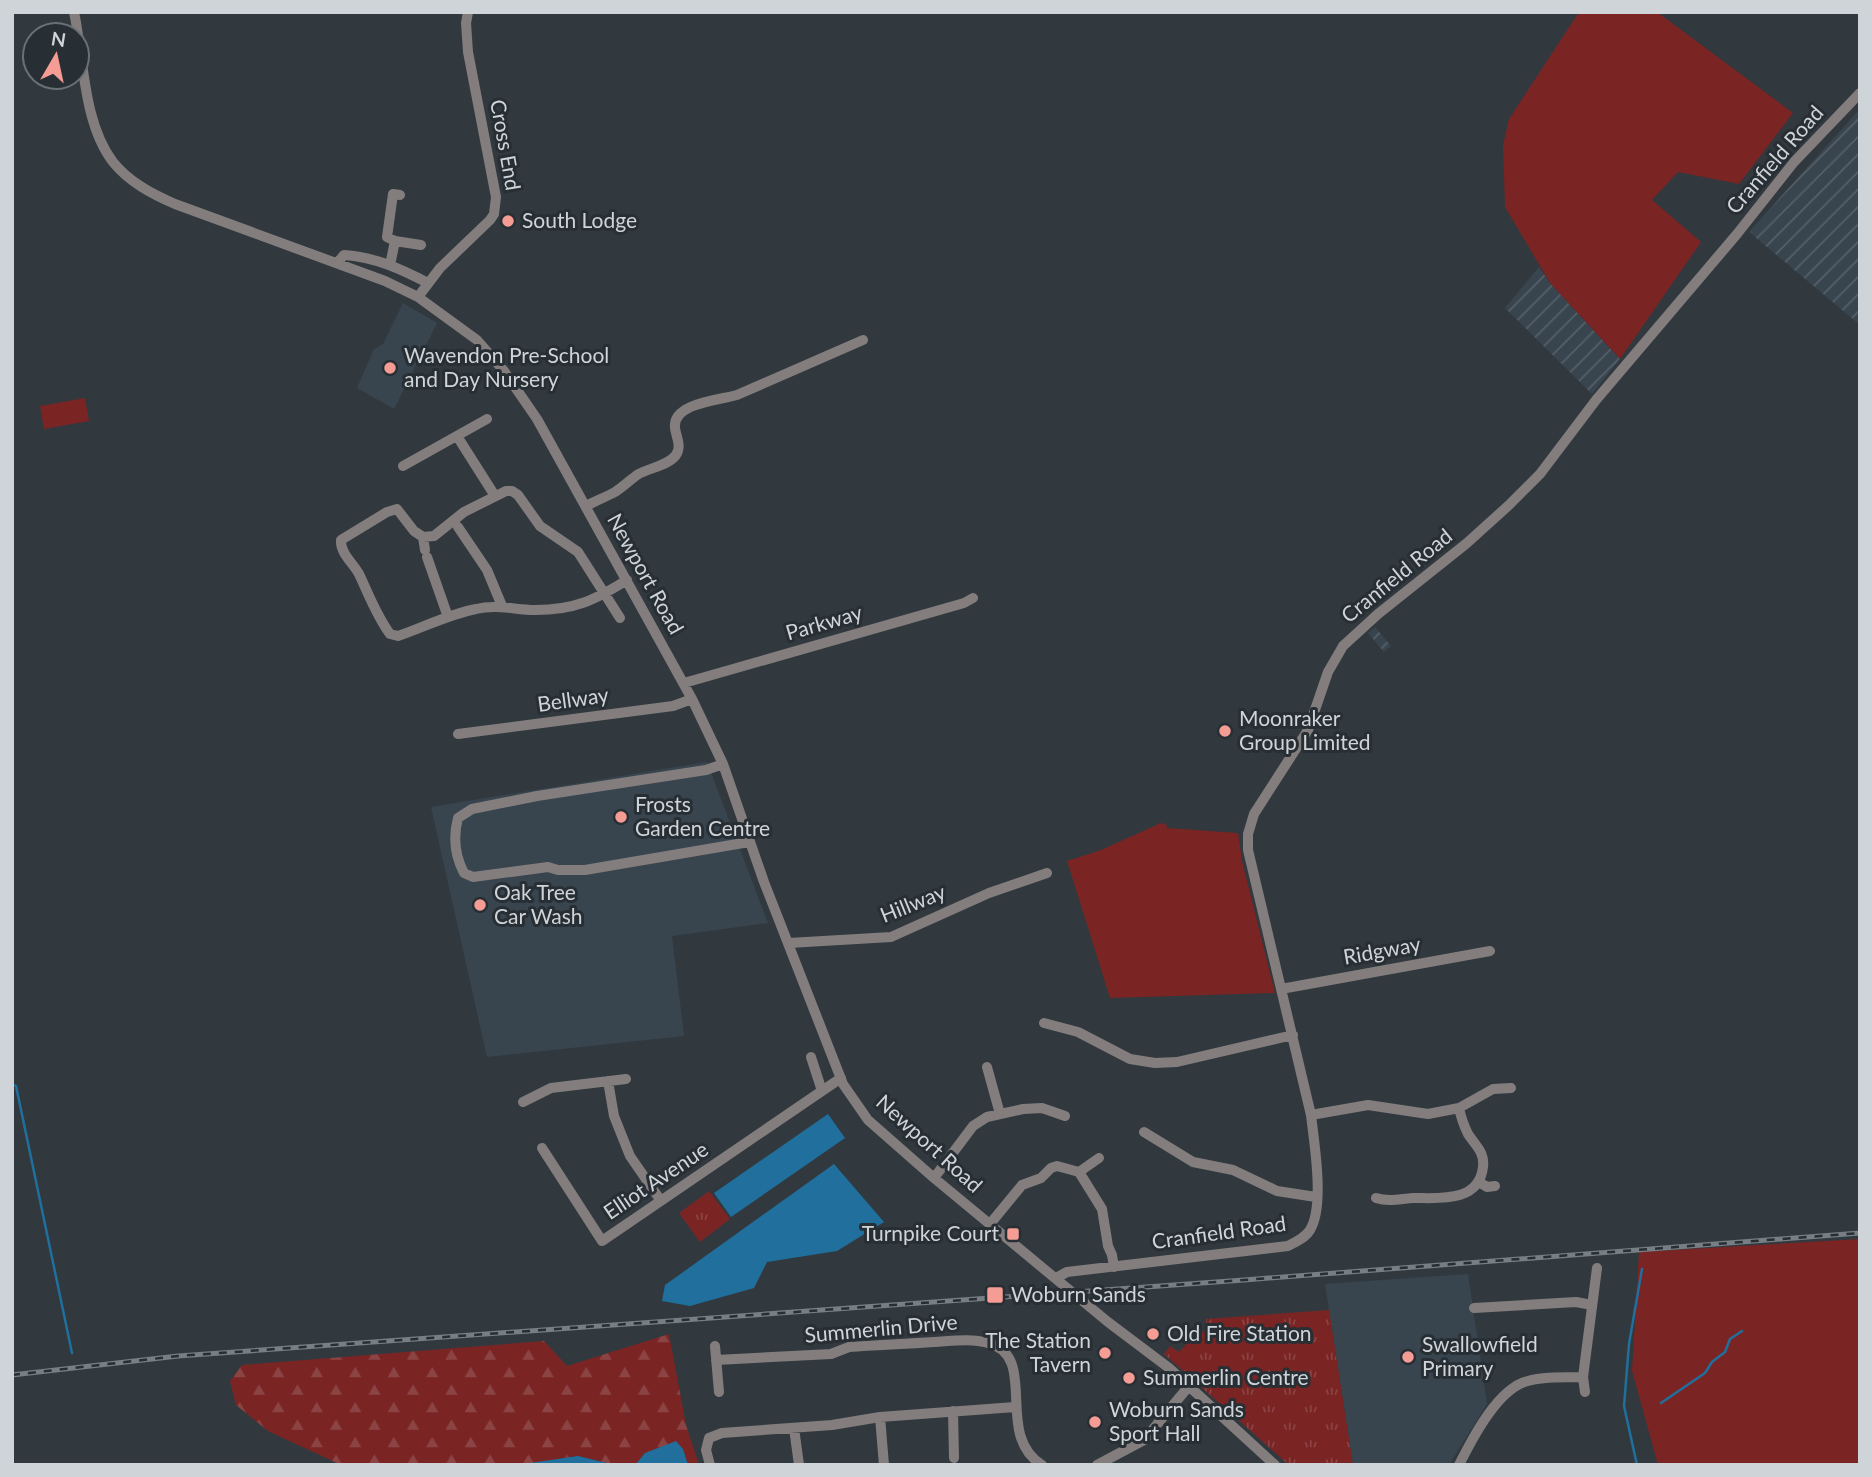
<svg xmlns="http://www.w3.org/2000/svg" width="1872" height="1477" font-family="Lato,sans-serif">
<defs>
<pattern id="industrial-furrows" width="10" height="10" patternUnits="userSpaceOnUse" patternTransform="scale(1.75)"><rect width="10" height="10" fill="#38454f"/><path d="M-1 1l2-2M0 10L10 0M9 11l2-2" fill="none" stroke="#545f68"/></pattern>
<pattern id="forest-firs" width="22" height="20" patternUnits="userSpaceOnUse" patternTransform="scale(1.75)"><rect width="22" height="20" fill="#7a2424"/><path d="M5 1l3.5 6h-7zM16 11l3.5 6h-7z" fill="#8c4343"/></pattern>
<pattern id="park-tufts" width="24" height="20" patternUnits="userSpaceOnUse" patternTransform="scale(1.75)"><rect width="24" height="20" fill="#7a2424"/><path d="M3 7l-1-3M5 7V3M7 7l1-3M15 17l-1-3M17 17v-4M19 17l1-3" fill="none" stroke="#8c4343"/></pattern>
</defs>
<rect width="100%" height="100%" fill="#31393f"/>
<path fill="#38454f" d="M403,303L437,323L394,409L357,388L374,349L383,344Z
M707,762L768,923L672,936L684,1036L487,1057L431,807Z
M1468,1274L1487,1404L1449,1465H1353L1325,1284Z"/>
<path fill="url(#industrial-furrows)" d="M1860,109V325L1749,232Z
M1539,267L1550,283L1620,359L1592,394L1505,308Z
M1375,627L1391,646L1384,652L1368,633Z"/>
<path fill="#7a2424" d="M1579,12H1657L1793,113L1739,184L1678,172L1652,200L1701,242L1620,359L1550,283L1505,207L1503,145L1509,119Z
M85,398L89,421L44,429L40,406Z
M1161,823L1166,824L1167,828L1238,833L1242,861L1275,993L1110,998L1067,861L1101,850Z
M1860,1239V1465H1658L1632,1371L1639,1252Z"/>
<path fill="url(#forest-firs)" d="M669,1334L686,1425L699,1465H688L683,1449L645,1453L635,1465H615L578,1456L521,1465H341L268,1431L236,1405L230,1381L242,1365L544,1341L567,1366Z"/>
<path fill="url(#park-tufts)" d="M709,1191L730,1219L700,1242L679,1213Z
M1329,1310L1353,1465H1289L1164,1354L1170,1346L1179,1352L1193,1336L1207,1330L1206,1319Z"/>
<path fill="#206f9c" d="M828,1114L845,1138L731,1217L714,1193Z
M834,1164L884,1222L837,1251L767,1262L754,1288L690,1306L662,1301L665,1285Z
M676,1441L683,1449L688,1465H635L645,1453Z
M578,1456L615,1465H521L523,1464Z"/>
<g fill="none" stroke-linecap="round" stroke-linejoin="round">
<path stroke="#206f9c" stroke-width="2.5" d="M12,1084L16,1086L72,1353
M1661,1403L1705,1373L1712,1362L1725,1352L1730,1339L1742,1331
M1637,1465L1624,1406L1629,1344L1642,1269"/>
<path stroke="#837e7d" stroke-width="10" d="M74,12C84,59 83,123 113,162C129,182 152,194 175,204L385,281L418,297L477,340L504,371L537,419L692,699L723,764L764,882L843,1084L868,1120L934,1178L1108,1322L1169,1368L1275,1465
M400,195L393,194L387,237L395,241L421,245
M338,262L344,255C375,257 401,269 428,283
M390,265L395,241
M418,297L440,268L490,220L494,214L496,197L468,52L466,23L468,12
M457,436L495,496
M403,466L487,419
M586,506C595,501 606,497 615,492C623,487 630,480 637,475C648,468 668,466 676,455C682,446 676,437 675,428C672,403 720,400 737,395L863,340
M458,527L487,570L502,606
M423,537L425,550
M427,557L448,617
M620,618L578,552L540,526L518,495L512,491H506L464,512L434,536L423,537L414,531L397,509L387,512L341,540C340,553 353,563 359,574C369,595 376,615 390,634L398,636C424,627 450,614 476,609C497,604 515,610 535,610C575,610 595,600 627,580
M684,683L964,603L973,598
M458,734L673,706L692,699
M723,764L706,770L537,796L472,809L458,818C453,837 455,856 464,873L473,877L548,867L558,870H585L749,842
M789,943L891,937L989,893L1047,873
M1281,989L1490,951
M1044,1023L1078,1032L1130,1059L1155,1063L1177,1062L1293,1035
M811,1057L822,1091
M987,1067L1000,1114
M608,1081L614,1116L630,1156L661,1201
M523,1102L551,1088L626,1079
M1311,1115L1368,1105L1428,1114L1459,1108L1493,1089L1511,1088
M1144,1132L1193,1162L1233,1170L1277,1191L1316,1197
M542,1148L602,1241L841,1078
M1079,1172L1099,1158
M934,1178L973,1126L987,1117L1023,1109L1042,1108L1065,1116
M1479,1182L1487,1187L1495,1186
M1376,1198C1389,1202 1399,1199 1413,1198C1439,1198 1479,1203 1483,1167C1485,1152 1475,1145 1468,1134C1464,1126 1461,1117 1459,1108
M990,1224L1022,1185L1041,1178L1051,1168L1057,1166L1079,1172L1102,1209L1108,1246L1112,1255L1114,1267
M1056,1278L1067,1272L1288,1246C1296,1242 1305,1238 1310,1230C1325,1206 1314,1142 1311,1115L1248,850V834L1254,814L1308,730L1328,672L1343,646L1378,614L1467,543L1509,505L1540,474L1596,400L1737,234L1794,162L1860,93
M1474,1308L1576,1302L1592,1305
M715,1346L719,1392
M716,1360L831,1354L849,1347C877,1345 906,1344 934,1342C952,1341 971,1338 988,1343C1040,1356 993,1435 1042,1465
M1585,1392L1583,1377L1597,1268
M953,1411L954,1458
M880,1417L884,1465
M794,1428L799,1465
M710,1465L706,1450L709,1438L722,1433L832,1425L880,1417L1015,1407
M1097,1465L1144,1440L1189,1386
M1459,1465C1472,1439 1498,1388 1528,1381C1545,1376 1565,1378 1583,1377"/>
<defs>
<path id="rail" d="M12,1375L178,1356L1244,1280L1860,1233"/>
</defs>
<use href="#rail" stroke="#787f84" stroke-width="5"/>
<use href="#rail" stroke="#272f34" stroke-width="2.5" stroke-dasharray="8" stroke-linecap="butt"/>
</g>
<g fill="#f59c95" stroke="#272f34" stroke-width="2.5">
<circle cx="508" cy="221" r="7"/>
<circle cx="390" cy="368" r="7"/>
<circle cx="1225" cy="731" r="7"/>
<circle cx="621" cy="817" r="7"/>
<circle cx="480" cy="905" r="7"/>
<rect x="1006" y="1227" width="14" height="14" rx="3.5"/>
<rect x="986" y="1286" width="18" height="18" rx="3.5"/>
<circle cx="1153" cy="1334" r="7"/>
<circle cx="1105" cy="1353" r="7"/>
<circle cx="1408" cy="1357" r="7"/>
<circle cx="1129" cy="1378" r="7"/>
<circle cx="1095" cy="1422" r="7"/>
</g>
<g text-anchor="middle" stroke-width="6" stroke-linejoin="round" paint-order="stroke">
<g font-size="21" fill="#cfd4d8" stroke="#272f34">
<text transform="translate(505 145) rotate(80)" y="7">Cross End</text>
<text transform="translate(1775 160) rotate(-49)" y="7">Cranfield Road</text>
<text transform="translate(645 574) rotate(61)" y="7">Newport Road</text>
<text transform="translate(1397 576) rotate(-39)" y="7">Cranfield Road</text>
<text transform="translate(824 623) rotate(-16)" y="7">Parkway</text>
<text transform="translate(573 700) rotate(-8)" y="7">Bellway</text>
<text transform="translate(913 904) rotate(-22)" y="7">Hillway</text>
<text transform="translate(1382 951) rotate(-10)" y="7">Ridgway</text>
<text transform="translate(929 1144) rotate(42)" y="7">Newport Road</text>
<text transform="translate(656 1181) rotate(-34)" y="7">Elliot Avenue</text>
<text transform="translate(1219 1233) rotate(-8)" y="7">Cranfield Road</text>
<text transform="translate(881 1329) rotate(-5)" y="7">Summerlin Drive</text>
</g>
<g font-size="21" fill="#cfd4d8" stroke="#272f34" text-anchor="start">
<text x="522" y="228">South Lodge</text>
<text x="404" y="363">Wavendon Pre-School<tspan x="404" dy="24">and Day Nursery</tspan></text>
<text x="1239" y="726">Moonraker<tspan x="1239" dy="24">Group Limited</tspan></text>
<text x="635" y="812">Frosts<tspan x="635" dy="24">Garden Centre</tspan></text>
<text x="494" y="900">Oak Tree<tspan x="494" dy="24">Car Wash</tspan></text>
<text x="999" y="1241" text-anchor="end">Turnpike Court</text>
<text x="1011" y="1302">Woburn Sands</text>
<text x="1167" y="1341">Old Fire Station</text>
<text x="1091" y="1348" text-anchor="end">The Station<tspan x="1091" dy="24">Tavern</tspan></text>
<text x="1422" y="1352">Swallowfield<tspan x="1422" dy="24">Primary</tspan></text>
<text x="1143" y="1385">Summerlin Centre</text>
<text x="1109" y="1417">Woburn Sands<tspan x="1109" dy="24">Sport Hall</tspan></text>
</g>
</g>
<rect width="1872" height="1477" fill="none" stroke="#cfd4d8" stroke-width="28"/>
<g transform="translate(56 56) rotate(9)"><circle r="33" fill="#272f34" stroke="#6a7176" stroke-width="2"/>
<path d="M0-5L12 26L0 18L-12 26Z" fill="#f59c95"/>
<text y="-10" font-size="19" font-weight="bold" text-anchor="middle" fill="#cfd4d8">N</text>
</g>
</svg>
